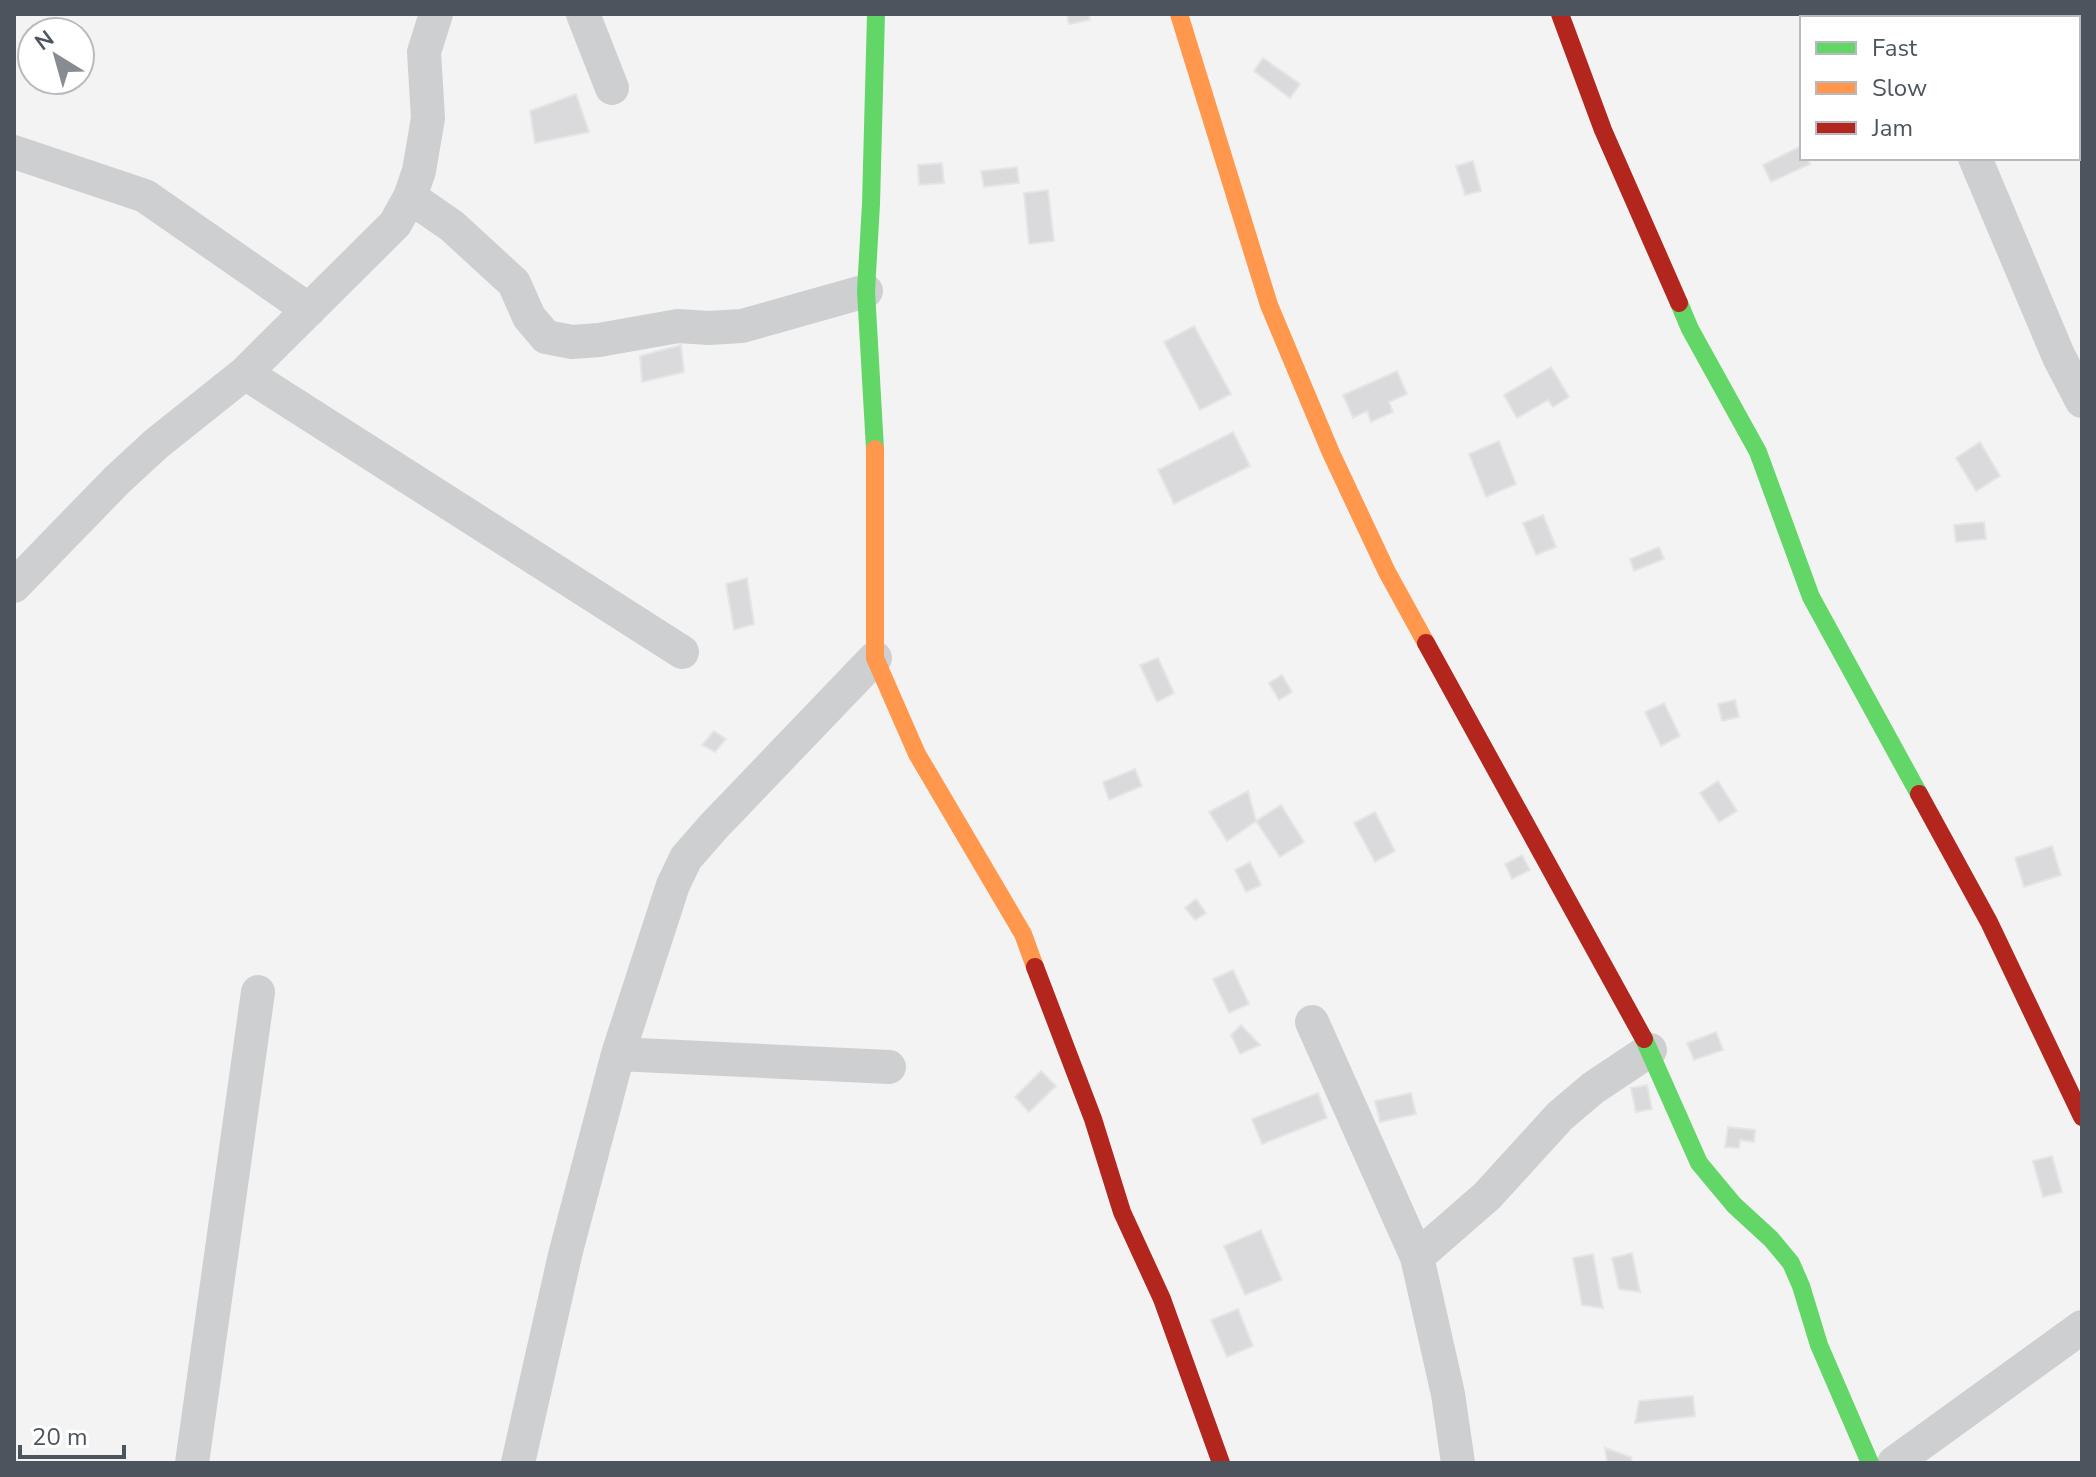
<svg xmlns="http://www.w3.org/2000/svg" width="2096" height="1477" font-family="'Nunito Sans',sans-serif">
<rect width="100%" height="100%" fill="#f4f3f3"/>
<path fill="#dadadc" stroke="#e5e5e6" stroke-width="2" d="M1067,14H1089L1090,20L1069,24Z
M1263,58L1300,84L1290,98L1254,71Z
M576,94L589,132L535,143L530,111Z
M1801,146L1802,158H1807L1810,164L1771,182L1763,165Z
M1473,161L1481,191L1465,195L1456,166Z
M942,163L944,183L919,185L918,165Z
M1017,167L1019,183L984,187L981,171Z
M1048,190L1054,241L1029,244L1024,193Z
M1194,326L1231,394L1200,410L1164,342Z
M681,345L684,372L642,382L640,356Z
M1551,367L1569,397L1553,407L1548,400L1517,418L1504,395Z
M1397,371L1407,394L1389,402L1393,412L1371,422L1367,411L1353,418L1343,395Z
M1233,432L1250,466L1174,504L1158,470Z
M1499,441L1516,484L1486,497L1469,454Z
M1980,442L2000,476L1976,491L1956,458Z
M1543,515L1556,547L1536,555L1523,523Z
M1984,522L1986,539L1956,542L1954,525Z
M1659,547L1664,559L1634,571L1630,559Z
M747,578L754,624L734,630L726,584Z
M1158,658L1174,693L1157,702L1140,665Z
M1282,675L1292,692L1279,700L1269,683Z
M1735,700L1739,717L1722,721L1718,704Z
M1664,703L1680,736L1661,746L1645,712Z
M714,731L726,739L715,752L702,745Z
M1135,769L1142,786L1109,800L1103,782Z
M1718,781L1737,811L1719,822L1700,793Z
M1248,791L1256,821L1227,841L1209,812Z
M1281,805L1304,842L1280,857L1256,821Z
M1375,812L1395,851L1375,862L1354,823Z
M2052,846L2061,875L2024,887L2015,858Z
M1522,855L1530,870L1512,879L1505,864Z
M1250,862L1261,885L1246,892L1235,870Z
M1196,899L1206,913L1195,920L1185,908Z
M1233,970L1249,1004L1229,1013L1213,979Z
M1241,1025L1260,1045L1240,1054L1231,1035Z
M1716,1032L1723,1050L1694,1060L1687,1043Z
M1041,1071L1056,1086L1029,1112L1015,1097Z
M1647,1085L1652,1109L1636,1112L1631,1088Z
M1318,1093L1327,1118L1262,1144L1252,1119Z
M1411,1093L1416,1114L1380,1122L1375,1101Z
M1728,1127L1755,1130L1754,1142L1740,1140L1739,1148L1725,1147Z
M2052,1156L2062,1192L2043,1197L2033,1161Z
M1261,1230L1282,1280L1245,1295L1224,1246Z
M1632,1253L1640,1292L1619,1289L1612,1258Z
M1593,1254L1603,1308L1582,1305L1573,1258Z
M1238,1309L1253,1346L1227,1357L1211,1320Z
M1693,1396L1695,1416L1635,1423L1639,1401Z
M1605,1448L1631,1457L1632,1463H1607Z"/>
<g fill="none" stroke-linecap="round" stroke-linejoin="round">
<path stroke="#cdcfd1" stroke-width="34" d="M583,14L612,88
M1913,14L1914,18
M14,152L145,196L309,310
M1975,158L2059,357L2082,401
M410,197L452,226L514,283L529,317L546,337L572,342L599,340L678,326L709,328L742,326L866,291
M245,373L682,652
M14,586L117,480L156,444L245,373L395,224L410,197L419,171L428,118L424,52L436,14
M1312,1022L1417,1257
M618,1054L889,1067
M192,1463L258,992
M518,1463L565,1255L618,1054L673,885L686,858L714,826L875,658
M1458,1463L1448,1394L1417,1257L1487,1196L1560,1116L1593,1088L1650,1050
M1894,1463L2082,1327"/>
<path stroke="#63d668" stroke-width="18" d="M1679,303L1690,329L1758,452L1811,597L1919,794
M875,449L866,291L871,204L876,14
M1644,1039L1699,1163L1734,1205L1771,1239L1791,1263L1801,1286L1819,1345L1870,1463"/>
<path stroke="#ff974d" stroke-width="18" d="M1179,14L1269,305L1331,453L1387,572L1426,643
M875,449V658L917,754L1023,934L1035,967"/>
<path stroke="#b3261e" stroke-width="18" d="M1560,14L1603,130L1679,303
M1426,643L1644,1039
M1919,794L1989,922L2082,1117
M1035,967L1093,1119L1122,1212L1162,1299L1221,1463"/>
</g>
<rect width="2096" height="1477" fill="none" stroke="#4c555e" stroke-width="32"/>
<rect x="1800" y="16" width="280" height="144" fill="#ffffff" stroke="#b7bbbf" stroke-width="2"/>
<rect x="1816" y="42" width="40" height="12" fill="#63d668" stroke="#b7bbbf" stroke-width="2"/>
<text x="1872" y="56" font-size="24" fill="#4c555e">Fast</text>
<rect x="1816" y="82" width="40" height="12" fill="#ff974d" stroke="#b7bbbf" stroke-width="2"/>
<text x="1872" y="96" font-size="24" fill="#4c555e">Slow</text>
<rect x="1816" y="122" width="40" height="12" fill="#b3261e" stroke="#b7bbbf" stroke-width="2"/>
<text x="1872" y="136" font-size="24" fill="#4c555e">Jam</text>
<g transform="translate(56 56) rotate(323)"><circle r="38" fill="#ffffff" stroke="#b7bbbf" stroke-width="2"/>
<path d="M0-6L14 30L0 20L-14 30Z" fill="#878c92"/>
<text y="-12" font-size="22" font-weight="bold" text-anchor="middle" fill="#4c555e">N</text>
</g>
<path d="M20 1445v12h104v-12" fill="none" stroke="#4c555e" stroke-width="4"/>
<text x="32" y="1445" font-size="24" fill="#4c555e" stroke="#ffffff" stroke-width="6" paint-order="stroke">20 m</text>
</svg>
